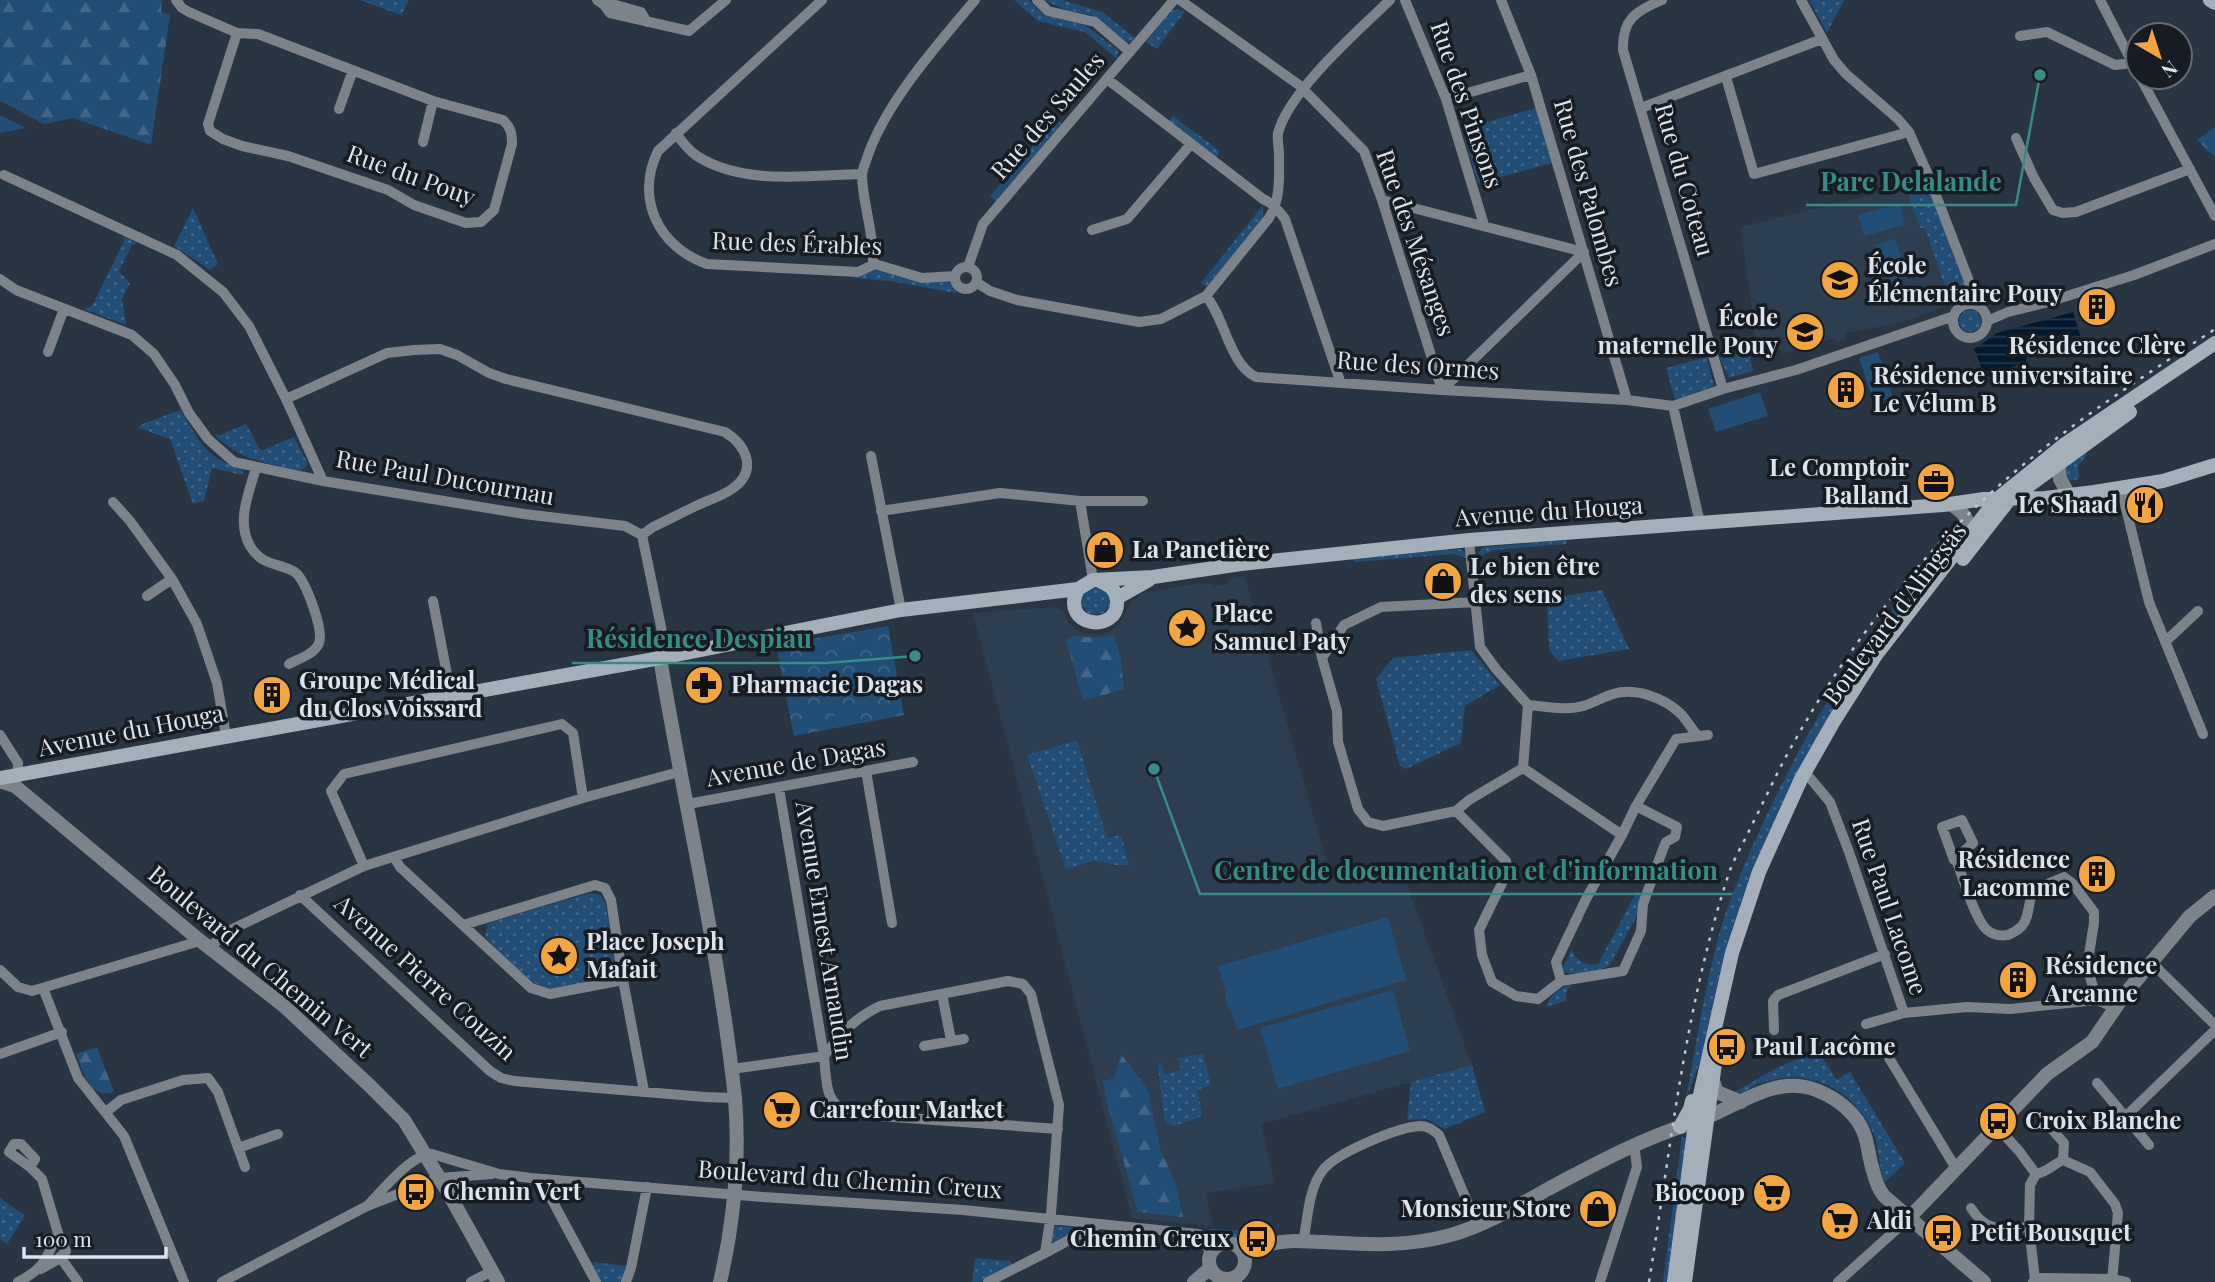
<svg xmlns="http://www.w3.org/2000/svg" width="2215" height="1282" font-family="'Playfair Display',serif">
<defs>
<pattern id="grass-dots" width="8" height="8" patternUnits="userSpaceOnUse" patternTransform="scale(1.75)"><rect width="8" height="8" fill="#224d75"/><path d="M2 2h.1M6 6h.1" fill="none" stroke="#426689" stroke-width="1.8" stroke-linecap="round"/></pattern>
<pattern id="forest-firs" width="22" height="20" patternUnits="userSpaceOnUse" patternTransform="scale(1.75)"><rect width="22" height="20" fill="#224d75"/><path d="M5 1l3.5 6h-7zM16 11l3.5 6h-7z" fill="#426689"/></pattern>
<pattern id="park-crowns" width="20" height="18" patternUnits="userSpaceOnUse" patternTransform="scale(1.75)"><rect width="20" height="18" fill="#224d75"/><path d="M2 6a3 3 0 1 1 6 0M12 15a3 3 0 1 1 6 0" fill="none" stroke="#426689"/></pattern>
<pattern id="water-rules" width="6" height="5" patternUnits="userSpaceOnUse" patternTransform="scale(1.75)"><rect width="6" height="5" fill="#02182d"/><path d="M0 2.5h6" fill="none" stroke="#26394c"/></pattern>
</defs>
<rect width="100%" height="100%" fill="#293542"/>
<path fill="#2d3e50" d="M1910,185L1912,190L1908,195L1920,228L1925,227L1951,304L1901,323L1846,333L1847,340L1835,342L1834,339L1798,346V350L1782,353L1781,349L1776,350L1775,347L1757,350L1741,227Z
M1245,576L1331,878L1365,877L1400,865L1472,1065L1261,1124L1275,1183L1206,1193L1213,1226L1132,1218L973,613L1055,607L1063,611L1069,623L1081,632L1100,635L1110,631L1119,624L1131,602L1142,593L1200,583L1203,585L1212,583L1214,586L1227,584L1230,577Z"/>
<path fill="url(#grass-dots)" d="M360,0H409L401,15Z
M1014,0H1029L1044,15L1085,25L1118,50L1117,59L1085,32L1038,21Z
M1044,0H1062L1102,12L1135,38L1130,43L1126,42L1091,15L1066,10Z
M1809,0H1844L1827,33Z
M1177,9L1185,11L1157,49L1146,42L1171,11Z
M1536,108L1552,163L1478,183L1462,129Z
M1173,116L1220,151L1216,157L1169,121Z
M1056,119L1062,124L996,201L990,196Z
M1926,179L1965,281L1959,299L1951,304L1925,228H1920L1908,195L1912,190L1910,185Z
M1263,205V219L1206,287L1201,283Z
M193,208L218,264L210,270L174,246Z
M122,236L137,243L132,245L119,271L130,284L122,299L126,325L84,309L92,306L124,241Z
M878,269L918,281L948,282L956,287V293L890,281L853,278Z
M1959 321a11 11 0 1 1 22 0a11 11 0 1 1-22 0Z
M1749,352L1753,371L1729,378L1719,357Z
M1707,357L1714,386L1675,400L1666,368Z
M180,410C201,443 205,458 244,470L243,475L212,468L204,501L193,504L170,439L139,428L140,425Z
M246,424L261,451L294,437L308,464L305,468L300,471C265,463 239,460 214,434L221,435Z
M2087,450V455L2078,466L2079,479L2068,481L2065,465Z
M1567,540L1566,544L1493,550L1478,558V553L1483,547Z
M1461,549L1467,554L1468,559L1454,554L1355,562L1350,558Z
M1925,573L1927,580L1797,776L1713,1013L1700,1062L1685,1102C1696,1046 1704,990 1719,935C1728,901 1743,868 1757,836C1800,741 1853,649 1925,573Z
M1088,585L1107,588L1112,604L1102,614L1089,615L1079,602Z
M1602,590L1629,649L1558,661L1549,650L1547,599Z
M1471,650L1500,685L1465,706L1461,743L1406,769L1400,766L1376,679L1393,658Z
M1077,740L1107,838L1121,835L1129,865H1116L1095,861L1066,869L1027,755Z
M1637,891L1642,898L1639,912L1609,966C1595,971 1580,976 1565,972L1563,968L1572,949C1573,959 1588,967 1598,964Z
M590,893L600,895L605,902L617,969L610,977C590,981 565,991 544,987C526,983 499,951 485,937L488,923Z
M1571,985L1566,992V1001L1545,1007C1552,995 1557,988 1571,985Z
M1817,1050L1837,1080L1850,1072L1905,1163L1885,1182C1877,1166 1880,1146 1872,1130C1856,1096 1821,1074 1784,1078C1775,1079 1765,1081 1757,1084C1749,1088 1742,1095 1733,1093L1773,1070Z
M1203,1054L1211,1085L1197,1090L1202,1112L1200,1117L1174,1126L1167,1123L1164,1119L1158,1065L1161,1063L1165,1074L1181,1070L1178,1058Z
M1472,1065L1485,1112L1445,1129L1426,1119L1407,1120L1411,1082Z
M1682,1136L1689,1143L1671,1282H1663Z
M0,1198L25,1216L7,1244L0,1239Z
M1055,1226L1072,1227L1073,1233L1055,1243L1052,1240Z
M1207,1229L1259,1231L1260,1233L1246,1242C1232,1236 1219,1239 1207,1229Z
M975,1258L1010,1261L1012,1267L981,1282H972Z
M593,1262L626,1266L622,1282H601L593,1268Z"/>
<path fill="url(#forest-firs)" d="M0,0H162L161,12L170,15L151,145L73,118L44,124L0,101Z
M0,115L26,128L0,133Z
M2215,127V157L2197,140Z
M1114,635L1121,660L1124,689L1083,701L1066,640L1072,636L1100,638Z
M97,1047L114,1092C90,1100 83,1072 76,1054Z
M1121,1054L1148,1090L1161,1152L1175,1181L1183,1217L1138,1212L1107,1103L1103,1081L1114,1079Z"/>
<path fill="url(#park-crowns)" d="M888,626L904,715L794,736L776,645Z"/>
<path fill="#224d75" d="M1900,204L1905,225L1864,236L1858,215Z
M1895,239L1908,277L1888,284L1875,245Z
M1878,352L1893,397L1874,403L1859,358Z
M1760,392L1768,416L1716,432L1708,409Z
M859,709L861,720L836,726L834,714Z
M1388,917L1406,980L1237,1030L1231,1010L1226,1005L1225,989L1218,966Z
M1393,990L1410,1051L1278,1089L1260,1028Z"/>
<path fill="url(#water-rules)" d="M2073,312L2082,341L2042,357H2039L2034,351L2027,353L2026,362L1985,377L1974,349L1997,333Z"/>
<g fill="none" stroke-linecap="round" stroke-linejoin="round">
<path stroke="#7c838a" stroke-width="10" d="M176,0L182,8L189,12L237,33L258,34L433,101L503,120C511,128 512,133 512,144L494,210L481,222L466,223L414,205L388,190L288,156L242,146L223,139L210,131L208,124L237,33
M597,0L604,5L610,13L689,31L726,0
M822,0L658,151C635,198 658,247 707,264L858,272L875,264L922,278L955,276
M1037,0L1048,11L1095,22L1130,52
M1180,0L1299,85L1364,151L1382,200L1442,390
M1405,0L1446,99L1484,225
M1501,0L1531,75L1627,400
M1662,0C1636,11 1622,19 1623,50L1723,389
M1801,0L1834,60L1846,74L1898,119L1909,132L1929,177L1969,281L1971,304
M2100,0L2134,66
M601,1L641,12L647,22
M2020,36L2047,32L2115,65L2132,63
M1726,77L1754,174L1909,132
M2140,77L2215,216
M1107,79L1263,199C1273,203 1279,211 1285,219L1340,381
M1446,99L1531,75
M1641,108L1822,39
M339,109L353,70
M676,133C682,142 688,150 697,156C744,186 810,175 862,174
M2016,138L2034,178L2053,210L2063,213L2076,212L2190,169
M423,142L433,101
M4,175L177,255L223,292L249,326L286,399L323,481L524,514L625,526L642,535
M1382,200L1584,252
M1092,230L1127,219L1191,144
M875,264L873,262C874,233 863,205 862,176C862,169 866,162 868,155C887,101 938,44 975,0
M955 278a11 11 0 1 1 22 0a11 11 0 1 1-22 0Z
M968,267L983,224L1174,0
M0,279L16,290L132,335L154,354L175,385L189,413L208,439L234,462L323,481
M976,282L990,291L1017,300L1139,322L1161,319L1206,296L1269,218C1281,199 1279,177 1279,155C1279,148 1277,139 1278,133C1289,91 1358,31 1390,0
M1206,296C1225,318 1229,364 1256,377L1442,390L1627,400L1673,406L1723,389L1796,370L1954,316
M1953 321a17 17 0 1 1 34 0a17 17 0 1 1-34 0Z
M1987,321L2008,312L2048,302L2134,275L2215,244
M48,352L64,309
M1442,390L1584,252
M286,399L387,353L414,350L440,349L457,355L489,373L506,379L725,432C747,446 758,471 732,489C722,496 709,500 698,505C683,512 668,520 653,527L642,535L667,656
M1673,406L1700,523
M871,456L901,610
M256,468C249,492 236,522 250,546C263,568 281,562 296,573C306,582 324,630 319,643C315,654 298,659 289,664
M2121,488L2149,602L2203,734
M1080,501L1093,580
M113,502L130,521L172,579L197,624L217,683L226,736
M881,511L1000,493L1080,501H1143
M1469,540L1480,647L1496,669L1528,705L1523,768L1469,800L1456,811L1383,826L1368,822L1358,809L1338,742L1337,711L1322,658L1344,625L1381,607L1476,602
M147,596L172,579
M433,601L451,695
M1316,623L1322,658
M2165,642L2198,611
M1528,705C1545,706 1566,711 1583,706C1593,703 1603,697 1613,694C1635,687 1664,698 1680,713C1686,719 1691,728 1697,735
M0,735L18,763L17,779
M1523,768L1622,835L1586,899L1556,962L1561,981
M866,771L892,923
M1810,778L1830,802L1849,852L1904,1013
M779,788L824,1056C827,1082 823,1103 851,1114L1058,1129
M688,804L913,762
M1456,811L1506,861L1508,871L1479,930L1482,955L1492,982L1516,996L1538,999L1561,981L1623,971L1641,931L1643,904L1663,849L1666,842L1675,837L1677,827L1636,806
M1962,820L1973,843L1954,860L1942,827Z
M1622,835L1636,806L1676,739L1708,735
M394,857L400,867L531,988L550,994L623,980
M1956,859C1962,875 1975,920 1987,930C1993,935 2001,936 2008,935C2013,933 2018,930 2022,926C2030,916 2028,902 2033,890L2064,877L2073,884L2094,912V923L2087,967L2097,1000
M364,866L331,791L344,774L562,724L573,733L583,798
M300,895L490,1071L501,1078L514,1081L705,1097L735,1098
M463,925L595,885L605,888L611,900L623,980L644,1091
M210,948L224,933L364,866L583,798L679,772
M2152,963L2215,1025
M0,970L18,987L32,991L193,943L198,939
M43,988L78,1078L124,1136L184,1282
M942,994L951,1040
M1866,1024L1904,1013L1967,1007L2011,1009L2097,1000L2115,1008
M1774,1030L1773,1001L1778,995L1885,954
M924,1046L964,1039
M0,1054L62,1032
M1889,1058L1957,1170
M732,1069L824,1056C842,1033 853,1019 880,1006L1008,981L1023,984L1031,994L1059,1105L1051,1214L1045,1253L988,1282
M2097,1083L2149,1145
M106,1112L121,1100L183,1080L208,1078L218,1092L245,1167
M2125,1117L2215,1030
M2048,1125L2064,1143L2063,1160
M1997,1127L2019,1151L2036,1174L2030,1185L2029,1227L2035,1280
M238,1148L278,1134
M2036,1174C2046,1173 2054,1164 2063,1160L2090,1172L2115,1204L2118,1213L2112,1282
M546,1179L545,1187L596,1282
M367,1206C382,1191 411,1154 432,1154L499,1174L531,1178L763,1197L963,1210L1198,1234L1225,1243
M1971,1208C1987,1234 2003,1228 2029,1227
M1198,1234L1211,1252
M1303,1242C1308,1219 1308,1189 1323,1170C1336,1153 1398,1127 1420,1126C1428,1126 1433,1130 1439,1135L1477,1225
M1045,1253L1097,1225
M60,1257L78,1282
M41,1269L57,1260L66,1251L58,1233
M1222,1278L1225,1282
M18,1282C45,1268 46,1259 58,1233L42,1179L30,1167L9,1152L14,1144H21L35,1159L30,1167
M222,1282L367,1206L439,1178L492,1174
M471,1282L492,1271
M626,1282L631,1268L647,1187
M1237,1282L1238,1275
M1600,1282L1637,1167L1634,1144
M1838,1282L1908,1219
M2033,1282L2041,1278L2112,1279L2126,1282"/>
<path stroke="#7c838a" stroke-width="14" d="M2058,463L2060,479L2069,495
M1950,504C1963,511 1971,520 1968,536
M660,658C684,804 719,950 735,1098C740,1160 734,1221 720,1282
M0,781L15,786L198,939L284,1006L369,1085L404,1120L449,1194L498,1282
M1712,1078L1717,1092L1741,1102
M1908,1219L2047,1074L2092,1042L2125,994L2190,916L2215,896
M1209 1261a18 18 0 1 1 36 0a18 18 0 1 1-36 0Z
M1242,1250C1258,1247 1277,1241 1294,1241C1348,1242 1393,1250 1447,1236C1482,1227 1516,1207 1548,1189C1595,1164 1641,1139 1692,1123C1732,1111 1772,1073 1816,1090C1837,1098 1858,1114 1865,1136C1868,1146 1869,1157 1872,1167C1875,1178 1877,1187 1884,1196L1984,1282
M1194,1282L1210,1268"/>
<path stroke="#a5afba" stroke-width="14" d="M2210,0L2215,3
M1963,559L2009,500L2130,412
M1100,581C1109,585 1116,589 1117,600C1120,635 1058,627 1078,589L1093,580L1153,577L1241,564L1469,540L1943,505L1984,499L2045,498L2094,492L2163,481L2215,465
M1117,598L1149,580
M0,778L660,658L901,610L1078,589
M1680,1127L1690,1109L1692,1101
M1674,1282L1697,1108L1732,953L1759,872L1801,779L1834,721L1876,655L1996,500L2065,444L2215,343
M1685,1282L1715,1063"/>
<path stroke="#bfc8d1" stroke-width="2.5" stroke-dasharray="3.5 7" stroke-linecap="butt" d="M1649,1282C1671,1146 1685,1008 1728,876C1732,863 1739,851 1745,839C1757,815 1769,790 1781,766C1842,650 1927,543 2029,460C2088,412 2152,371 2215,329"/>
</g>
<defs>
<symbol id="school-disc" viewBox="-11 -11 22 22"><circle r="9.5" fill="#f2a541" stroke="#171c22"/><path d="M0-5L7-2L0 1L-7-2ZM-4 1L0 2.5L4 1V4Q0 6-4 4Z" fill="#111"/></symbol>
<symbol id="building-disc" viewBox="-11 -11 22 22"><circle r="9.5" fill="#f2a541" stroke="#171c22"/><path d="M-4-6H4V6H1V3H-1V6H-4ZM-2.5-4.3h1.7v1.8h-1.7ZM.8-4.3h1.7v1.8H.8ZM-2.5-1h1.7V.8h-1.7ZM.8-1h1.7V.8H.8Z" fill="#111"/></symbol>
<symbol id="office-disc" viewBox="-11 -11 22 22"><circle r="9.5" fill="#f2a541" stroke="#171c22"/><path d="M-6-3h4V-5.5h4V-3h4V5H-6ZM-1-4.5V-3h2v-1.5ZM-6 0V1H6V0Z" fill="#111"/></symbol>
<symbol id="restaurant-disc" viewBox="-11 -11 22 22"><circle r="9.5" fill="#f2a541" stroke="#171c22"/><path d="M-5-6h1v4h1v-4h1v4h1v-4h1v5L-1.5 .5V6h-2V.5L-5-1ZM5-6V6H3V1.5H1.5Q1.5-4 5-6Z" fill="#111"/></symbol>
<symbol id="shop-disc" viewBox="-11 -11 22 22"><circle r="9.5" fill="#f2a541" stroke="#171c22"/><path d="M-5-2.5h2.3a2.7 3.5 0 0 1 5.4 0H5L5.5 6h-11ZM-1.5-2.5h3a1.5 2.3 0 0 0-3 0Z" fill="#111"/></symbol>
<symbol id="sight-disc" viewBox="-11 -11 22 22"><circle r="9.5" fill="#f2a541" stroke="#171c22"/><path d="M0-6L1.8-2.2L6-1.7L2.9 1.2L3.7 5.4L0 3.3L-3.7 5.4L-2.9 1.2L-6-1.7L-1.8-2.2Z" fill="#111"/></symbol>
<symbol id="pharmacy-disc" viewBox="-11 -11 22 22"><circle r="9.5" fill="#f2a541" stroke="#171c22"/><path d="M-2-6h4v4h4v4h-4v4h-4v-4h-4v-4h4Z" fill="#111"/></symbol>
<symbol id="bus-disc" viewBox="-11 -11 22 22"><circle r="9.5" fill="#f2a541" stroke="#171c22"/><path d="M-5-6H5V4H4V6H2V4H-2V6H-4V4H-5ZM-3.5-4V0h7V-4ZM-3.5 1.2v1.5H-2V1.2ZM2 1.2v1.5H3.5V1.2Z" fill="#111"/></symbol>
<symbol id="supermarket-disc" viewBox="-11 -11 22 22"><circle r="9.5" fill="#f2a541" stroke="#171c22"/><path d="M-6-5.5h2.5l.6 2H6L4.5 2H-2.5L-4.4-4H-6ZM-1.5 3.2a1.3 1.3 0 1 0 .1 0ZM3 3.2a1.3 1.3 0 1 0 .1 0Z" fill="#111"/></symbol>
</defs>
<g fill-rule="evenodd">
<use href="#school-disc" x="1818" y="258" width="44" height="44"/>
<use href="#building-disc" x="2075" y="285" width="44" height="44"/>
<use href="#school-disc" x="1783" y="310" width="44" height="44"/>
<use href="#building-disc" x="1824" y="368" width="44" height="44"/>
<use href="#office-disc" x="1914" y="460" width="44" height="44"/>
<use href="#restaurant-disc" x="2123" y="483" width="44" height="44"/>
<use href="#shop-disc" x="1083" y="528" width="44" height="44"/>
<use href="#shop-disc" x="1421" y="559" width="44" height="44"/>
<use href="#sight-disc" x="1165" y="606" width="44" height="44"/>
<use href="#pharmacy-disc" x="682" y="663" width="44" height="44"/>
<use href="#building-disc" x="250" y="673" width="44" height="44"/>
<use href="#building-disc" x="2075" y="852" width="44" height="44"/>
<use href="#sight-disc" x="537" y="934" width="44" height="44"/>
<use href="#building-disc" x="1996" y="958" width="44" height="44"/>
<use href="#bus-disc" x="1705" y="1025" width="44" height="44"/>
<use href="#supermarket-disc" x="760" y="1088" width="44" height="44"/>
<use href="#bus-disc" x="1976" y="1099" width="44" height="44"/>
<use href="#bus-disc" x="394" y="1170" width="44" height="44"/>
<use href="#supermarket-disc" x="1750" y="1171" width="44" height="44"/>
<use href="#shop-disc" x="1576" y="1187" width="44" height="44"/>
<use href="#supermarket-disc" x="1818" y="1199" width="44" height="44"/>
<use href="#bus-disc" x="1921" y="1211" width="44" height="44"/>
<use href="#bus-disc" x="1235" y="1217" width="44" height="44"/>
</g>
<g text-anchor="middle" stroke-width="7" stroke-linejoin="round" paint-order="stroke">
<g font-size="24" fill="#dbe3ec" stroke="#171c22">
<text transform="translate(1466 105) rotate(71)" y="8">Rue des Pinsons</text>
<text transform="translate(1048 116) rotate(-49)" y="8">Rue des Saules</text>
<text transform="translate(411 176) rotate(20)" y="8">Rue du Pouy</text>
<text transform="translate(1684 180) rotate(74)" y="8">Rue du Coteau</text>
<text transform="translate(1588 193) rotate(74)" y="8">Rue des Palombes</text>
<text transform="translate(1415 243) rotate(71)" y="8">Rue des Mésanges</text>
<text transform="translate(797 244) rotate(2)" y="8">Rue des Érables</text>
<text transform="translate(1418 366) rotate(4)" y="8">Rue des Ormes</text>
<text transform="translate(445 478) rotate(10)" y="8">Rue Paul Ducournau</text>
<text transform="translate(1549 512) rotate(-4)" y="8">Avenue du Houga</text>
<text transform="translate(1895 614) rotate(-53)" y="8">Boulevard d'Alingsäs</text>
<text transform="translate(131 731) rotate(-11)" y="8">Avenue du Houga</text>
<text transform="translate(796 763) rotate(-10)" y="8">Avenue de Dagas</text>
<text transform="translate(1889 907) rotate(71)" y="8">Rue Paul Lacome</text>
<text transform="translate(824 931) rotate(81)" y="8">Avenue Ernest Arnaudin</text>
<text transform="translate(260 962) rotate(40)" y="8">Boulevard du Chemin Vert</text>
<text transform="translate(425 978) rotate(42)" y="8">Avenue Pierre Couzin</text>
<text transform="translate(850 1180) rotate(4)" y="8">Boulevard du Chemin Creux</text>
</g>
<g font-size="24" font-weight="bold" fill="#dbe3ec" stroke="#171c22" text-anchor="start">
<text x="1867" y="274">École<tspan x="1867" dy="28">Élémentaire Pouy</tspan></text>
<text x="1778" y="326" text-anchor="end">École<tspan x="1778" dy="28">maternelle Pouy</tspan></text>
<text x="2097" y="354" text-anchor="middle">Résidence Clère</text>
<text x="1873" y="384">Résidence universitaire<tspan x="1873" dy="28">Le Vélum B</tspan></text>
<text x="1909" y="476" text-anchor="end">Le Comptoir<tspan x="1909" dy="28">Balland</tspan></text>
<text x="2118" y="513" text-anchor="end">Le Shaad</text>
<text x="1132" y="558">La Panetière</text>
<text x="1470" y="575">Le bien être<tspan x="1470" dy="28">des sens</tspan></text>
<text x="1214" y="622">Place<tspan x="1214" dy="28">Samuel Paty</tspan></text>
<text x="299" y="689">Groupe Médical<tspan x="299" dy="28">du Clos Voissard</tspan></text>
<text x="731" y="693">Pharmacie Dagas</text>
<text x="2070" y="868" text-anchor="end">Résidence<tspan x="2070" dy="28">Lacomme</tspan></text>
<text x="586" y="950">Place Joseph<tspan x="586" dy="28">Mafait</tspan></text>
<text x="2045" y="974">Résidence<tspan x="2045" dy="28">Arcanne</tspan></text>
<text x="1754" y="1055">Paul Lacôme</text>
<text x="809" y="1118">Carrefour Market</text>
<text x="2025" y="1129">Croix Blanche</text>
<text x="443" y="1200">Chemin Vert</text>
<text x="1745" y="1201" text-anchor="end">Biocoop</text>
<text x="1571" y="1217" text-anchor="end">Monsieur Store</text>
<text x="1867" y="1229">Aldi</text>
<text x="1970" y="1241">Petit Bousquet</text>
<text x="1230" y="1247" text-anchor="end">Chemin Creux</text>
</g>
</g>
<path fill="none" stroke="#388c87" stroke-width="2.5" d="M2040 75L2016 205H1806M915 656L826 663H572M1154 769L1200 894H1732"/>
<g fill="#388c87" stroke="#171c22" stroke-width="2.5">
<circle cx="2040" cy="75" r="7"/>
<circle cx="915" cy="656" r="7"/>
<circle cx="1154" cy="769" r="7"/>
</g>
<g font-size="26" text-anchor="middle" font-weight="bold" fill="#388c87" stroke="#171c22" stroke-width="7" stroke-linejoin="round" paint-order="stroke">
<text x="1911" y="191">Parc Delalande</text>
<text x="699" y="648">Résidence Despiau</text>
<text x="1466" y="880">Centre de documentation et d'information</text>
</g>
<g transform="translate(2159 56) rotate(141)"><circle r="33" fill="#171c22" stroke="#656c73" stroke-width="2"/>
<path d="M0-5L12 26L0 18L-12 26Z" fill="#f2a541"/>
<text y="-10" font-size="19" font-weight="bold" text-anchor="middle" fill="#dbe3ec">N</text>
</g>
<path d="M24 1247v10h142v-10" fill="none" stroke="#dbe3ec" stroke-width="3.5"/>
<text x="35" y="1247" font-size="21" fill="#dbe3ec" stroke="#171c22" stroke-width="5" paint-order="stroke">100 m</text>
</svg>
